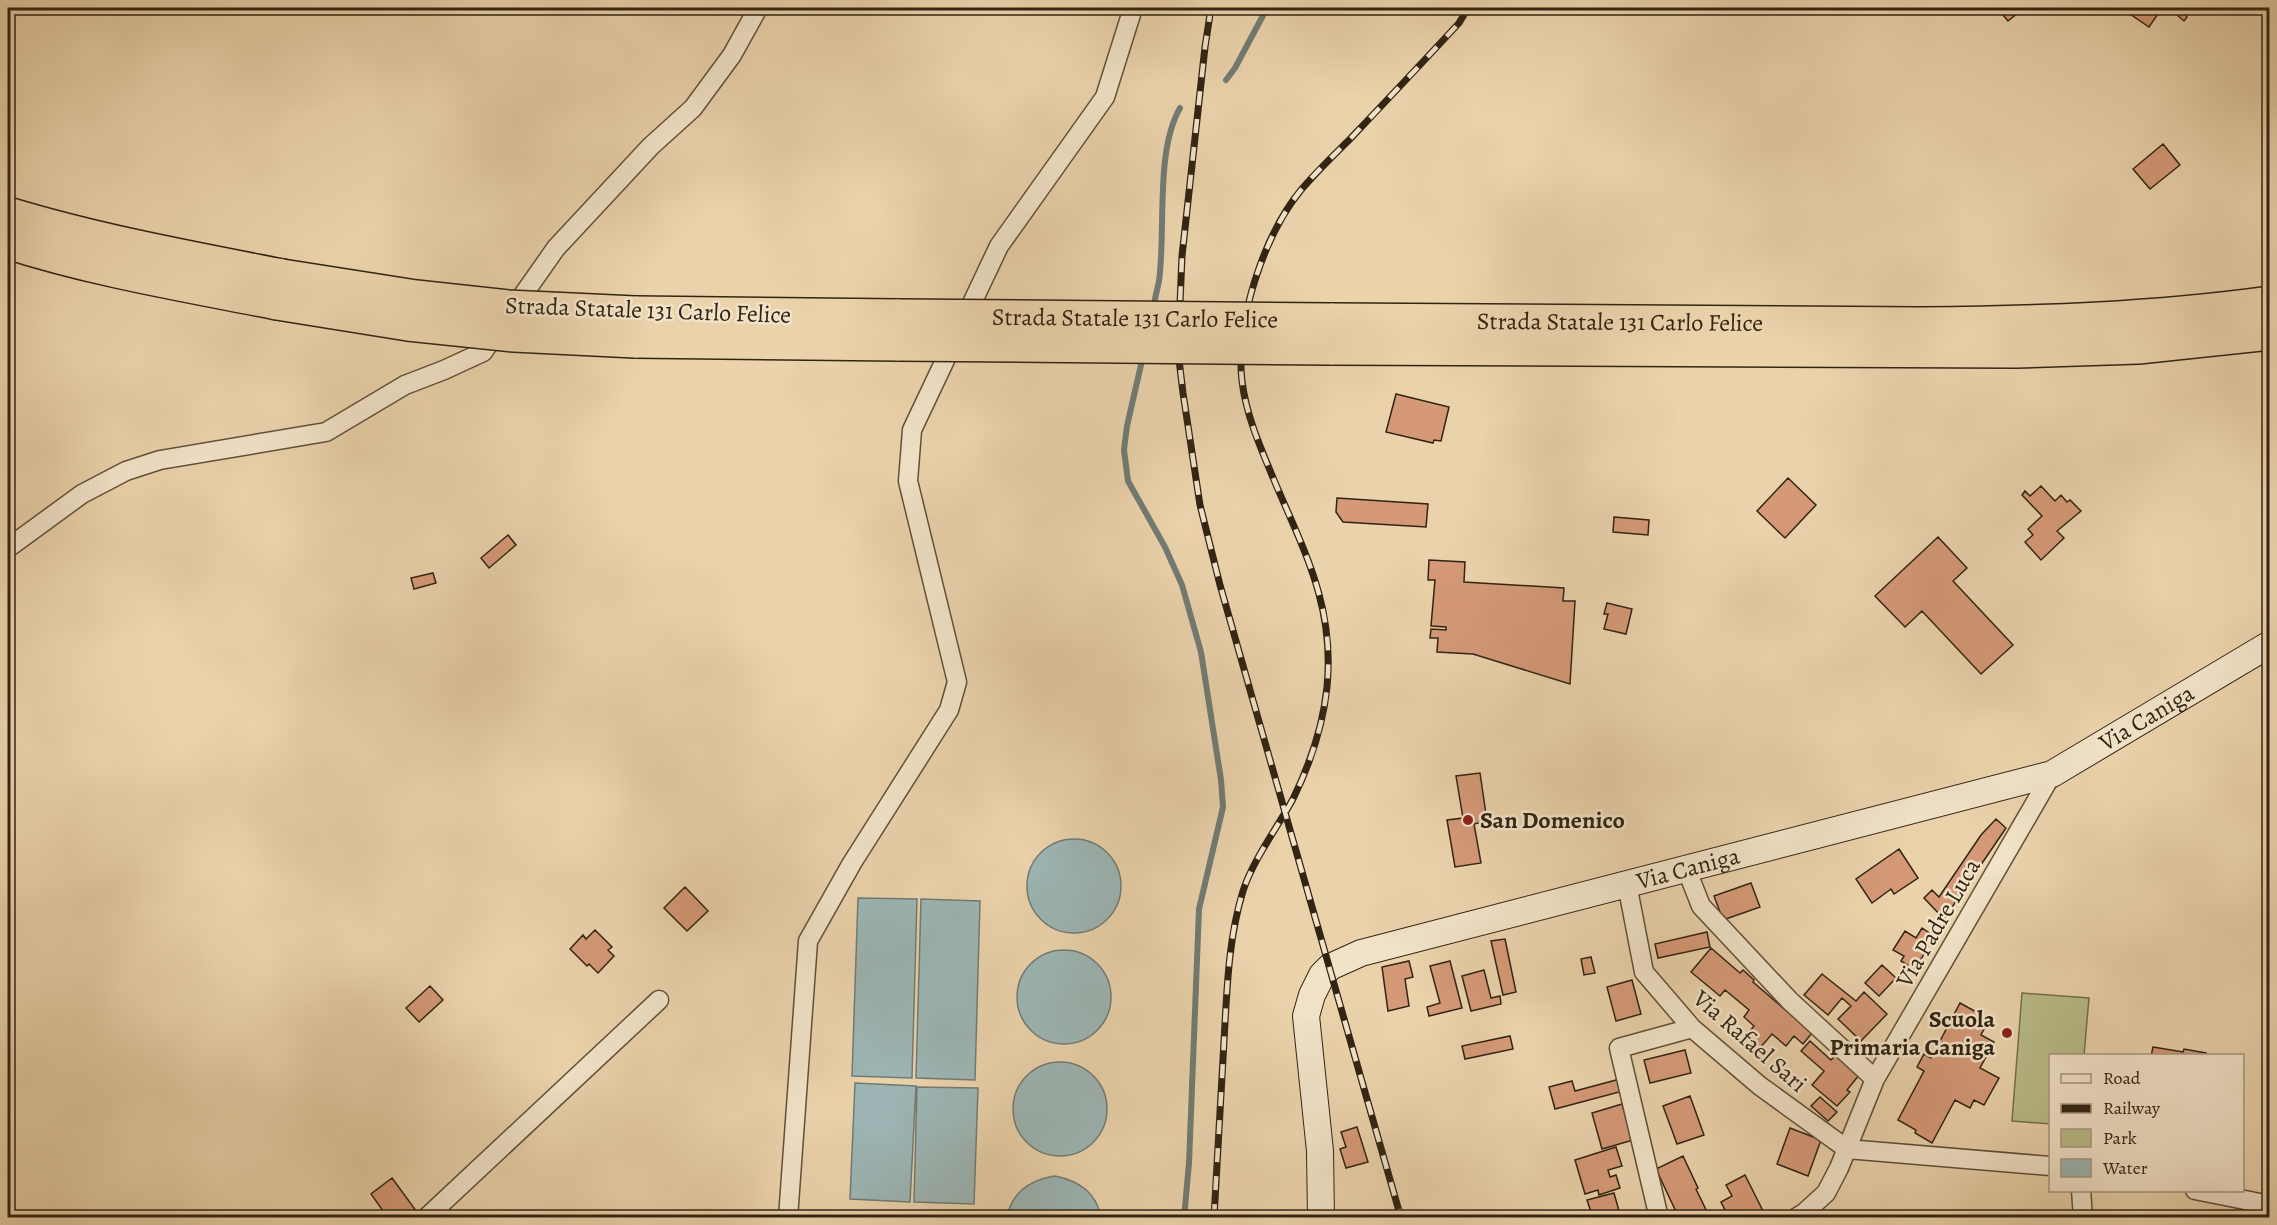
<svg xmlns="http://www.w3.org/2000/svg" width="2277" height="1225" font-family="Alegreya,serif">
<rect width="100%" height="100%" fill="#ead2ab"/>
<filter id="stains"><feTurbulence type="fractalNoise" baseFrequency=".00333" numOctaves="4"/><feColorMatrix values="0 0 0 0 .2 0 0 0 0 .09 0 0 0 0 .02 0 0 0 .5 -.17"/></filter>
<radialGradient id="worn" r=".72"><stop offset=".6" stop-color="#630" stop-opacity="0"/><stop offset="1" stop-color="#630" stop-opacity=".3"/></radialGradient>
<path fill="#b8bb88" stroke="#75704e" stroke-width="1.5" d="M2022,993L2089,998L2084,1055L2050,1056V1124L2012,1121Z"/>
<path fill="#9cb5b4" stroke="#727b74" stroke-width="1.5" d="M1027 886a47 47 0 1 1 94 0a47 47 0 1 1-94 0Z
M858,898L917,899L912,1078L852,1076Z
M921,899L980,901L975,1080L916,1078Z
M1017 997a47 47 0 1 1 94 0a47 47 0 1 1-94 0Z
M1013 1109a47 47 0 1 1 94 0a47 47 0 1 1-94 0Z
M855,1083L916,1086L910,1202L850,1199Z
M917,1087L978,1088L974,1204L914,1202Z
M1055,1176C1079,1181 1096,1192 1101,1217H1007C1012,1192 1030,1180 1055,1176Z"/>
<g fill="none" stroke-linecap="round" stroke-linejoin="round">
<path stroke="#727b74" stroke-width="6" d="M1226,80L1235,68L1267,8
M1153,308C1155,299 1157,290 1159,281C1166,231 1155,151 1180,108
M1143,356L1127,426L1124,450L1128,481L1165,547L1182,585L1201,652L1221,780L1223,807L1199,909L1189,1163L1184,1218"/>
</g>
<path fill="#d59977" stroke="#322413" stroke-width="1.5" d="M1997,8H2024L2008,21Z
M2134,8H2150L2153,10L2155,8L2160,11L2149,27L2130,14Z
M2169,8H2182L2187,17L2184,21Z
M2163,144L2180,165L2150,189L2133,169Z
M1396,394L1449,407L1441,441L1434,440L1433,443L1386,432Z
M1788,478L1816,505L1785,538L1757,511Z
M2041,486L2055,501L2061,495L2067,502L2070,500L2081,511L2057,531L2064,538L2041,560L2025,542L2033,535L2028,529L2042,516L2022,495L2025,491L2030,496Z
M1337,498L1428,504L1426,527L1343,522L1336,512Z
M1614,517L1649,520L1648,535L1613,532Z
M508,535L516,545L489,568L481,558Z
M1938,537L1967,568L1953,581L2013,645L1981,674L1922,611L1905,627L1875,596Z
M1429,560L1465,562L1464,582L1564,588L1563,601H1575L1570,684L1473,654L1437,652L1438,638H1430L1431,629L1446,630V627L1431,626L1435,580H1428Z
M433,573L436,583L414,589L411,578Z
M1607,603L1632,609L1626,634L1604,629L1608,614H1604Z
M1480,773L1487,821L1474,824L1481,863L1455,867L1447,820L1463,818L1456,776Z
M1996,819L2006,828L1944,919L1924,898L1932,890L1939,897L1981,835Z
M1899,849L1918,878L1894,894L1891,889L1872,903L1856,879Z
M1751,883L1760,907L1723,920L1714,896Z
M685,887L708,911L687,931L664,908Z
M1922,928L1934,936L1915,970L1901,961L1904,956L1893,950L1905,931L1916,938Z
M595,930L612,947L608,950L614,956L598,973L589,964L587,966L570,949L583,935L586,939Z
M1707,932L1710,947L1658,958L1655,944Z
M1505,939L1516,992L1503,995L1491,941Z
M1711,948L1740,973L1743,970L1754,980L1753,982L1812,1033L1803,1044L1794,1036L1786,1046L1772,1034L1760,1048L1746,1036L1754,1026L1744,1017L1749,1010L1725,990L1720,996L1691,972Z
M1591,957L1595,973L1584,975L1581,959Z
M1409,961L1413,977L1405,979L1409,1006L1388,1011L1382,967Z
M1450,961L1462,1008L1429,1016L1427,1007L1440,1003L1430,966Z
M1882,965L1896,978L1879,996L1865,983Z
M1484,970L1491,998L1500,996L1501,1004L1471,1011L1462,976Z
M1822,974L1856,1001L1864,992L1887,1014L1861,1041L1838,1019L1851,1006L1842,998L1828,1015L1804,995Z
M1632,980L1641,1014L1616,1021L1607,987Z
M430,986L443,1000L419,1022L406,1008Z
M1960,1003L1989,1019L1981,1035L1994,1042L1980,1068L1999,1078L1984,1105L1974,1100L1970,1108L1955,1100L1932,1143L1915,1133L1916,1130L1898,1120L1924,1071L1917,1067L1924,1054L1931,1058Z
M1510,1036L1513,1049L1465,1059L1462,1046Z
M1810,1041L1831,1060L1836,1055L1859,1075L1847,1090L1850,1092L1837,1106L1812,1085L1824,1071L1801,1051Z
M2153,1047L2183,1052L2184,1049L2206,1053V1056H2151Z
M1685,1050L1691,1073L1650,1083L1644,1060Z
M1620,1079L1623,1091L1555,1109L1549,1087L1572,1081L1575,1091Z
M1690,1096L1704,1135L1677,1144L1663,1106Z
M1820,1097L1837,1112L1828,1121L1811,1106Z
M1622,1104L1633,1140L1602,1149L1592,1113Z
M1357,1127L1368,1162L1346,1168L1340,1149L1346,1147L1341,1132Z
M1790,1128L1821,1140L1808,1176L1777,1164Z
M1616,1147L1622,1166L1608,1170L1610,1177L1616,1175L1620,1188L1599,1195L1598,1190L1585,1194L1575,1160Z
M1683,1156L1698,1188L1696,1189L1710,1218H1679L1656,1169Z
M1745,1175L1765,1215L1759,1218H1729L1721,1202L1732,1196L1726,1185Z
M392,1178L417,1212L409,1218H388L371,1194Z
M1614,1193L1621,1218H1583L1592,1215L1587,1200Z"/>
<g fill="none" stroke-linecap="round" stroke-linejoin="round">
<defs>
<path id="street" d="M8,548L82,494L126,471L160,460L326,432L405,385L444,370L483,352L556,248L651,146L693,108L732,55L758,8
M1686,868L1701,906L1790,1001L1875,1079
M1627,884L1644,972L1692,1028L1760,1086L1847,1149L2050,1166
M2081,1190L2083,1218
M2195,1190L2270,1205
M426,1218L659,1000
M788,1218L808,941L852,863L949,710L957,682L908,481L912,430L999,246L1105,97L1133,8
M1659,1218L1619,1048L1692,1028
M1796,1218L1804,1213L1826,1193L1839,1168L1875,1079L2052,774"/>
<g id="secondary">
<path id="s1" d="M1321,1218L1320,1151L1306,1016L1312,995L1322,975L1330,967L1361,953L2052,774L2270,644"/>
</g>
<g id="highway">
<path d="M8,214C97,241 190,258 282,276"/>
<path d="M8,242C95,270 187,285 277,303"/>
<path d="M635,313L899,316"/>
<path id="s2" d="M1330,320L1920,324C2037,323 2153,319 2270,303"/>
<path d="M635,341L899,344"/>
<path d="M1330,348L2016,351L2138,347L2270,333"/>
</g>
</defs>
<use href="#street" stroke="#605039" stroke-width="21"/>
<use href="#secondary" stroke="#322413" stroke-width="28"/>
<use href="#highway" stroke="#322413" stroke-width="36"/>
<use href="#street" stroke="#f1e2c8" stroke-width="18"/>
<use href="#secondary" stroke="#f1e2c8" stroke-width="26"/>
<use href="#highway" stroke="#ead2ab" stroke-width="33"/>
<defs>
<path id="rail" d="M1211,8L1205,47L1182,256L1178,351L1183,393L1200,505L1220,585L1401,1218
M1214,1218C1217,1159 1221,1100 1224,1041C1227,990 1228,940 1243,891C1253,860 1277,828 1293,799C1310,764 1323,726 1327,687C1335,606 1304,551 1274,480C1261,449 1246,415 1242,381C1235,322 1264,235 1301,190C1316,172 1334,155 1351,138C1387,100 1423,62 1459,23L1468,8"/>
</defs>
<use href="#rail" stroke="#322413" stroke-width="7"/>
<use href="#rail" stroke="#f1e2c8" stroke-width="4.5" stroke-dasharray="14" stroke-linecap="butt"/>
<defs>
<g id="highway-bridge">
<path d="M282,276L416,297L508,307L635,313"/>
<path d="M277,303L408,324L514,335L635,341"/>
<path id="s3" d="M899,316L1330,320"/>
<path d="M899,344L1330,348"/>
</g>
</defs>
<use href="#highway-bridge" stroke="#322413" stroke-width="36" stroke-linecap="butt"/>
<use href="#highway-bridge" stroke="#ead2ab" stroke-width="33"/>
</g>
<g fill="#8f2418" stroke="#f1e2c8" stroke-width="2">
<circle cx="1468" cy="820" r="6"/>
<circle cx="2007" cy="1033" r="6"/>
</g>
<g text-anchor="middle" stroke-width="5" stroke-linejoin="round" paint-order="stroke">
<g font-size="24" fill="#322413" stroke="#f1e2c8">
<text transform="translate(648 310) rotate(2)" y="8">Strada Statale 131 Carlo Felice</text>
<text dy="8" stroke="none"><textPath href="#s3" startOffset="236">Strada Statale 131 Carlo Felice</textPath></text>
<text dy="8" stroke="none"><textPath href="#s2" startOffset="290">Strada Statale 131 Carlo Felice</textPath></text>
<text dy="8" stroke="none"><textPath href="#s1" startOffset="1116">Via Caniga</textPath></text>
<text dy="8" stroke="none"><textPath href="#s1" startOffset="630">Via Caniga</textPath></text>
<text transform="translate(1938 923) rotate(-60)" y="8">Via Padre Luca</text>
<text transform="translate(1750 1041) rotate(41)" y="8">Via Rafael Sari</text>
</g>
<g font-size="24" font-weight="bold" fill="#322413" stroke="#f1e2c8" text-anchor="start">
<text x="1480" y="828">San Domenico</text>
<text x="1995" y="1027" text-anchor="end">Scuola<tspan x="1995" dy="28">Primaria Caniga</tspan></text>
</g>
</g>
<rect width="2277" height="1225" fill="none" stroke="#ead2ab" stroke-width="30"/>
<rect x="9" y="9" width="2259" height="1207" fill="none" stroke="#322413" stroke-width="3"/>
<rect x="15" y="15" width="2247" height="1195" fill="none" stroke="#322413" stroke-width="1.5"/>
<rect x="2049" y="1054" width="195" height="138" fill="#f1e2c8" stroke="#a59680" stroke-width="1.5"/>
<rect x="2061" y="1074" width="30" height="9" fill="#f1e2c8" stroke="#a59680" stroke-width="1.5"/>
<text x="2103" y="1084" font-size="18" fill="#322413">Road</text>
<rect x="2061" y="1104" width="30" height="9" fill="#322413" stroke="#a59680" stroke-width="1.5"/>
<text x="2103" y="1114" font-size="18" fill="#322413">Railway</text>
<rect x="2061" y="1129" width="30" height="18" fill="#b8bb88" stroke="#a59680" stroke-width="1.5"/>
<text x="2103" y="1144" font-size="18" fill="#322413">Park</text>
<rect x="2061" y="1159" width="30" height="18" fill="#9cb5b4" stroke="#a59680" stroke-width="1.5"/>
<text x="2103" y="1174" font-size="18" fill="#322413">Water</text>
<rect width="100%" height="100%" filter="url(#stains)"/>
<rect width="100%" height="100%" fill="url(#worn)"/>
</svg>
